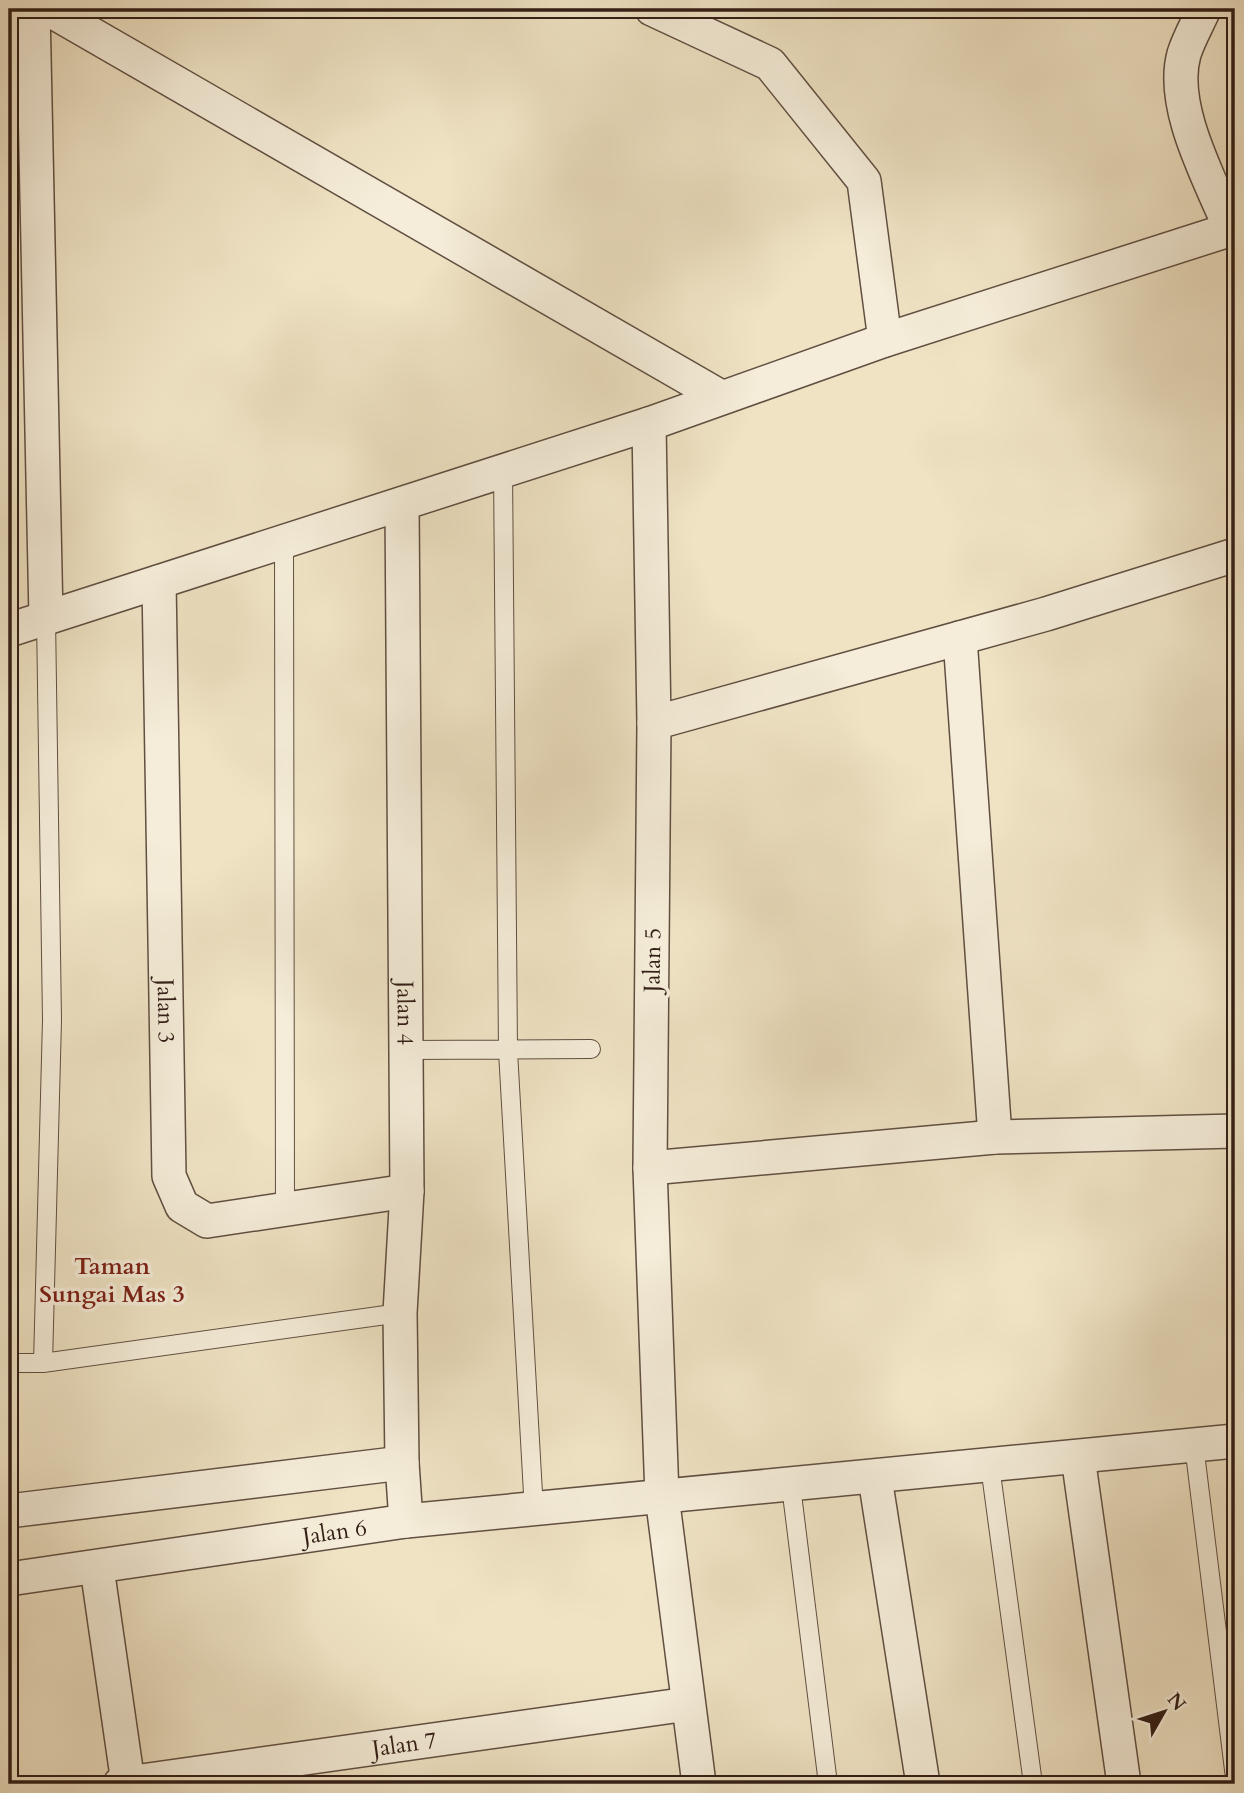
<svg xmlns="http://www.w3.org/2000/svg" width="1244" height="1793" font-family="Cardo,serif">
<rect width="100%" height="100%" fill="#efe3c4"/>
<filter id="stains"><feTurbulence type="fractalNoise" baseFrequency=".00286" numOctaves="4"/><feColorMatrix values="0 0 0 0 .2 0 0 0 0 .09 0 0 0 0 .02 0 0 0 .5 -.17"/></filter>
<radialGradient id="worn" r=".72"><stop offset=".6" stop-color="#630" stop-opacity="0"/><stop offset="1" stop-color="#630" stop-opacity=".3"/></radialGradient>
<g fill="none" stroke-linecap="round" stroke-linejoin="round">
<defs>
<path id="lane" d="M503,470L508,1051L534,1511
M284,540L285,1212
M406,1050L591,1049
M9,1363H43L400,1313
M43,1363L52,1020L46,618
M1194,1445L1235,1778
M990,1466L1033,1784
M791,1486L828,1784"/>
<g id="street">
<path d="M33,9L46,618"/>
<path d="M48,9L721,397"/>
<path d="M652,9L770,64L864,181L885,340"/>
<path d="M1204,9C1198,23 1189,38 1184,54C1169,107 1211,181 1231,230"/>
<path d="M649,424L654,723L650,1168L662,1496L699,1784"/>
<path id="s1" d="M402,504L407,1191L400,1313L402,1463L406,1521"/>
<path id="s2" d="M159,582L169,1176L182,1206L207,1221L407,1191"/>
<path d="M9,630L649,424L885,340L1235,228"/>
<path d="M960,638L995,1137"/>
<path d="M654,723L1046,614L1235,555"/>
<path d="M650,1168L995,1137L1235,1131"/>
<path d="M1078,1457L1124,1784"/>
<path d="M875,1478L923,1784"/>
<path d="M9,1511L402,1463"/>
<path d="M97,1568L128,1783"/>
<path id="s3" d="M9,1579L406,1521L1235,1441"/>
<path id="s4" d="M120,1784L688,1704"/>
</g>
</defs>
<use href="#lane" stroke="#614f42" stroke-width="20"/>
<use href="#street" stroke="#614f42" stroke-width="36"/>
<use href="#lane" stroke="#f5edd9" stroke-width="18"/>
<use href="#street" stroke="#f5edd9" stroke-width="33"/>
</g>
<g text-anchor="middle" stroke-width="7" stroke-linejoin="round" paint-order="stroke">
<g font-size="23" fill="#321e16" stroke="#f5edd9">
<text transform="translate(652 960) rotate(-89)" y="8">Jalan 5</text>
<text dy="8" stroke="none"><textPath href="#s2" startOffset="429">Jalan 3</textPath></text>
<text dy="8" stroke="none"><textPath href="#s1" startOffset="509">Jalan 4</textPath></text>
<text dy="8" stroke="none"><textPath href="#s3" startOffset="329">Jalan 6</textPath></text>
<text dy="8" stroke="none"><textPath href="#s4" startOffset="287">Jalan 7</textPath></text>
</g>
<g font-size="24" font-weight="bold" fill="#7a1f14" stroke="#f5edd9">
<text x="112" y="1274">Taman<tspan x="112" dy="28">Sungai Mas 3</tspan></text>
</g>
</g>
<rect width="1244" height="1793" fill="none" stroke="#efe3c4" stroke-width="35"/>
<rect x="10" y="10" width="1223" height="1772" fill="none" stroke="#321e16" stroke-width="3.5"/>
<rect x="18" y="18" width="1209" height="1758" fill="none" stroke="#321e16" stroke-width="2"/>
<g transform="translate(1164 1712) rotate(51)" stroke="#f5edd9" stroke-width="5" paint-order="stroke">
<path d="M0-5L12 26L0 18L-12 26Z" fill="#321e16"/>
<text y="-10" font-size="19" font-weight="bold" text-anchor="middle" fill="#321e16">N</text>
</g>
<rect width="100%" height="100%" filter="url(#stains)"/>
<rect width="100%" height="100%" fill="url(#worn)"/>
</svg>
